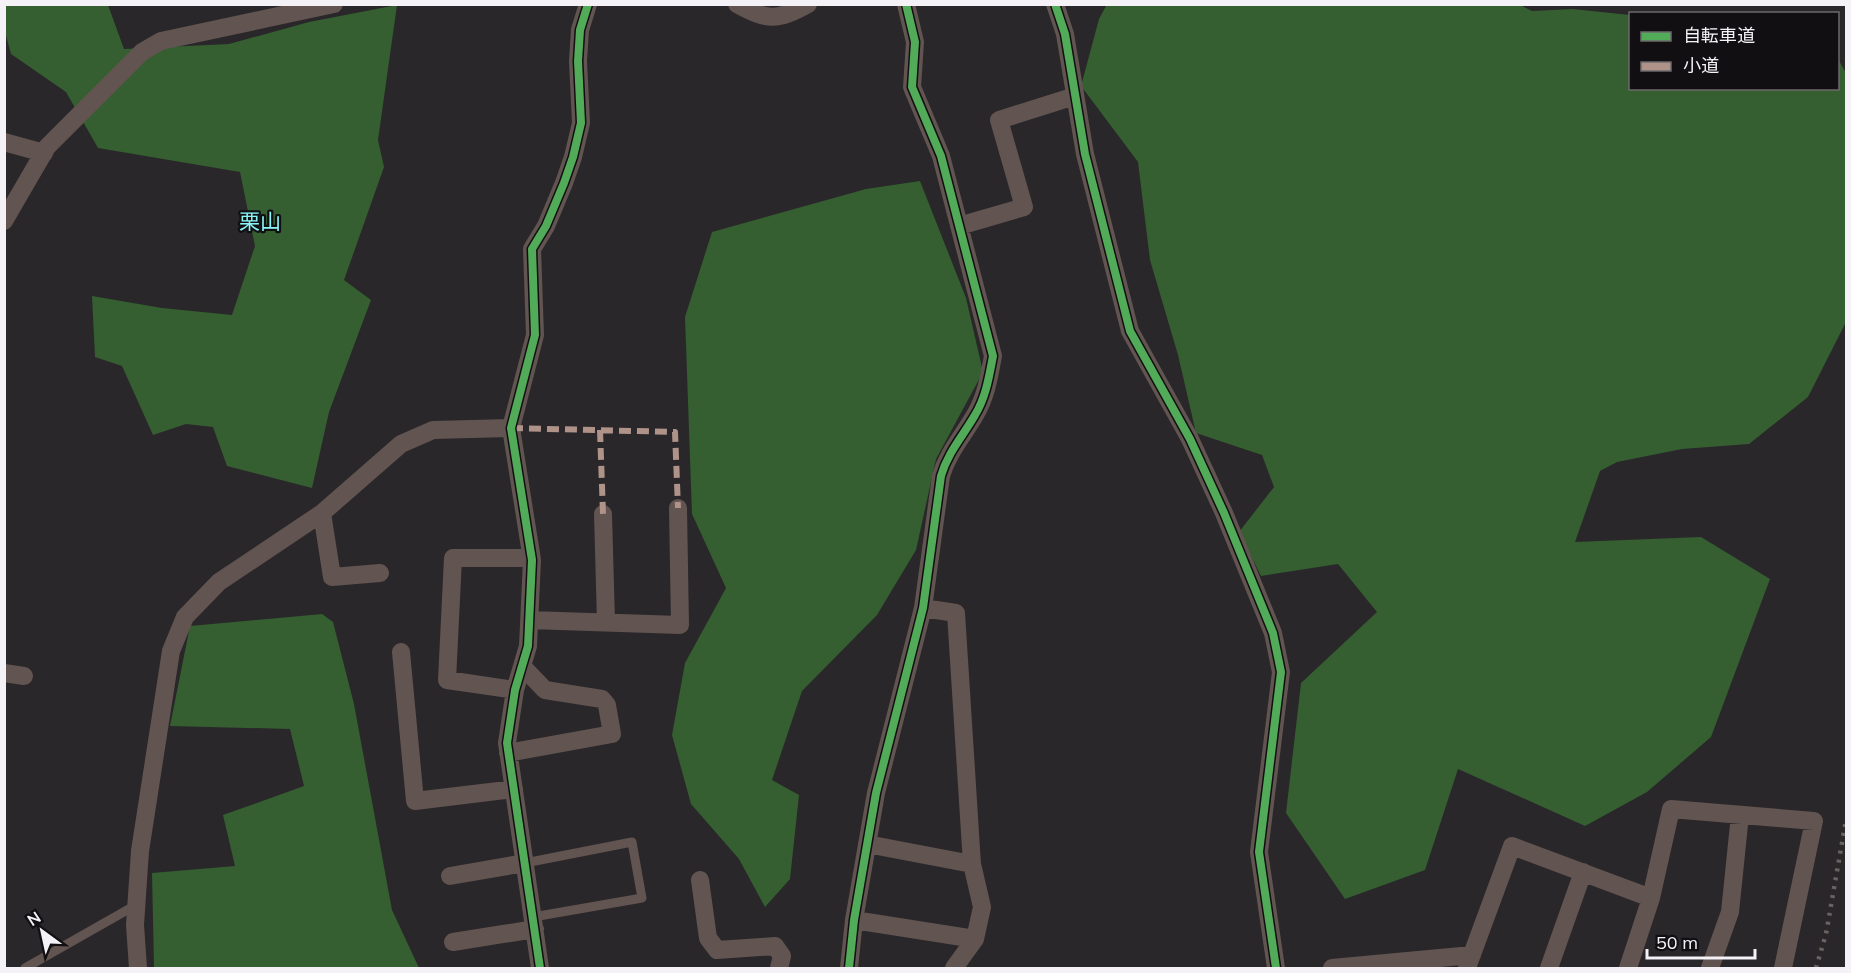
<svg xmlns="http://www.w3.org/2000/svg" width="1851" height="973" font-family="Mulish,'Noto Sans JP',sans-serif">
<rect width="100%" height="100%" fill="#29272a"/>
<path fill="#355e31" d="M1107,4H1518L1532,11L1573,9L1630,15V88H1838V59L1846,73V322L1808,397L1749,444L1682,449L1617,462L1600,471L1575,542L1701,537L1770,579L1711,737L1647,792L1585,826L1458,769L1425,870L1345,899L1286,813L1301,683L1377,612L1338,564L1261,576L1239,532L1274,487L1262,455L1196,433L1178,355L1150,260L1138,162L1081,86L1099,19Z
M4,5H108L124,49L229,44L309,22L397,5L378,140L384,167L344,280L371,300L329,412L312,488L227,466L213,427L186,424L153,435L122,366L95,357L92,296L162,308L232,315L255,246L240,172L98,148L66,92L11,54L5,32Z
M920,181L966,298L983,372L936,459L916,550L877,615L802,691L772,780L799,795L790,879L765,907L739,859L691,804L672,735L685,663L726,588L692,514L685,317L712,232L866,189Z
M322,614L333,622L354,704L392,910L419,968H154L152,873L235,866L223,815L304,786L290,729L170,726L190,626Z"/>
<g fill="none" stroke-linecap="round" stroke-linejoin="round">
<path stroke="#625450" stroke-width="9" d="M525,863L632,842L642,898L533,917
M25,968L136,905"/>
<path stroke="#625450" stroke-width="18" d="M737,4C768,21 777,21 808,4
M1055,4L1065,34L1085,154L1130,331L1190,439L1224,513L1273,633L1281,672L1259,852L1276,968
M4,142L44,153
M4,221L47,147L142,52L161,41L334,4
M959,226L1024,207L999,120L1075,96
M322,513L332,577L380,573
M603,514L606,622
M923,608L956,613L972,864L982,907L975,939L954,968
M530,620L680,625L678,508
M401,652L415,801L514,789
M4,673L24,676
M515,690L447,680L453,558H531
M508,753L612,734L607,705L602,699L545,690L522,666
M867,844L972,864
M450,876L525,863
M700,880L708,938L717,950L775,946L782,956L779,968
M854,920L975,939
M453,942L535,929
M138,968L135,925L140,851L171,651L185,617L219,582L322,513L401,444L433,430L511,428
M540,968L507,743L515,690L528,646L532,560L511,428L535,335L532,249L546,226L564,183L573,157L581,123L578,61L580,30L588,4
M849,968L854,920L876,793L923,608L941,476C948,452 963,436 975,415C986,397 989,377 993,356L941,156L912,87L915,42L906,4
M1332,968L1472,955
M1467,968L1512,846L1651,898
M1549,968L1583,872
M1628,968L1651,898L1671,809L1814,821L1783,968
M1710,968L1730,912L1740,815"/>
<path stroke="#6a6260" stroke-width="4.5" stroke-dasharray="3 6" stroke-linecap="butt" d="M1816,968L1826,934L1846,820"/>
<path stroke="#af9288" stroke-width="6" stroke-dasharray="12 6" stroke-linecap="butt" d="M511,428L675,432L678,508
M600,430L603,514"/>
<defs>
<path id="cycleway" d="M1055,4L1065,34L1085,154L1130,331L1190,439L1224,513L1273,633L1281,672L1259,852L1276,968
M540,968L507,743L515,690L528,646L532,560L511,428L535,335L532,249L546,226L564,183L573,157L581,123L578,61L580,30L588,4
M849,968L854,920L876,793L923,608L941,476C948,452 963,436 975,415C986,397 989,377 993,356L941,156L912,87L915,42L906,4"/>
</defs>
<use href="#cycleway" stroke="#110f12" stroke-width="11"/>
<use href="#cycleway" stroke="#51ab58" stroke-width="8"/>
</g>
<g text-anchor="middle" stroke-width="4.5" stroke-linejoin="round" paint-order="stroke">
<g font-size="21" fill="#89f5f7" stroke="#110f12">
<text x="260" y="229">栗山</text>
</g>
</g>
<rect width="1851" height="973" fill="none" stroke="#f4f2f6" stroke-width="12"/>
<rect x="1629" y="12" width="210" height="78" fill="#110f12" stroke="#6c6a6d" stroke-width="1.5"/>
<rect x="1641" y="32" width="30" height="9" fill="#51ab58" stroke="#6c6a6d" stroke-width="1.5"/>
<text x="1683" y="42" font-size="18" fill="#f4f2f6">自転車道</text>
<rect x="1641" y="62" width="30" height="9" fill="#af9288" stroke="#6c6a6d" stroke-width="1.5"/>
<text x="1683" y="72" font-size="18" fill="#f4f2f6">小道</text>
<g transform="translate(42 931) rotate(327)" stroke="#110f12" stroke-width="4.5" paint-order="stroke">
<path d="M0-4.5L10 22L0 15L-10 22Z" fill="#f4f2f6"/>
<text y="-9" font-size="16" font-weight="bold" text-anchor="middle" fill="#f4f2f6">N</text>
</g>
<path d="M1647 949v9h108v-9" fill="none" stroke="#f4f2f6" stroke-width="3"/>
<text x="1656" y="949" font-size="18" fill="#f4f2f6" stroke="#110f12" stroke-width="4.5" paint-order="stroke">50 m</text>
</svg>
